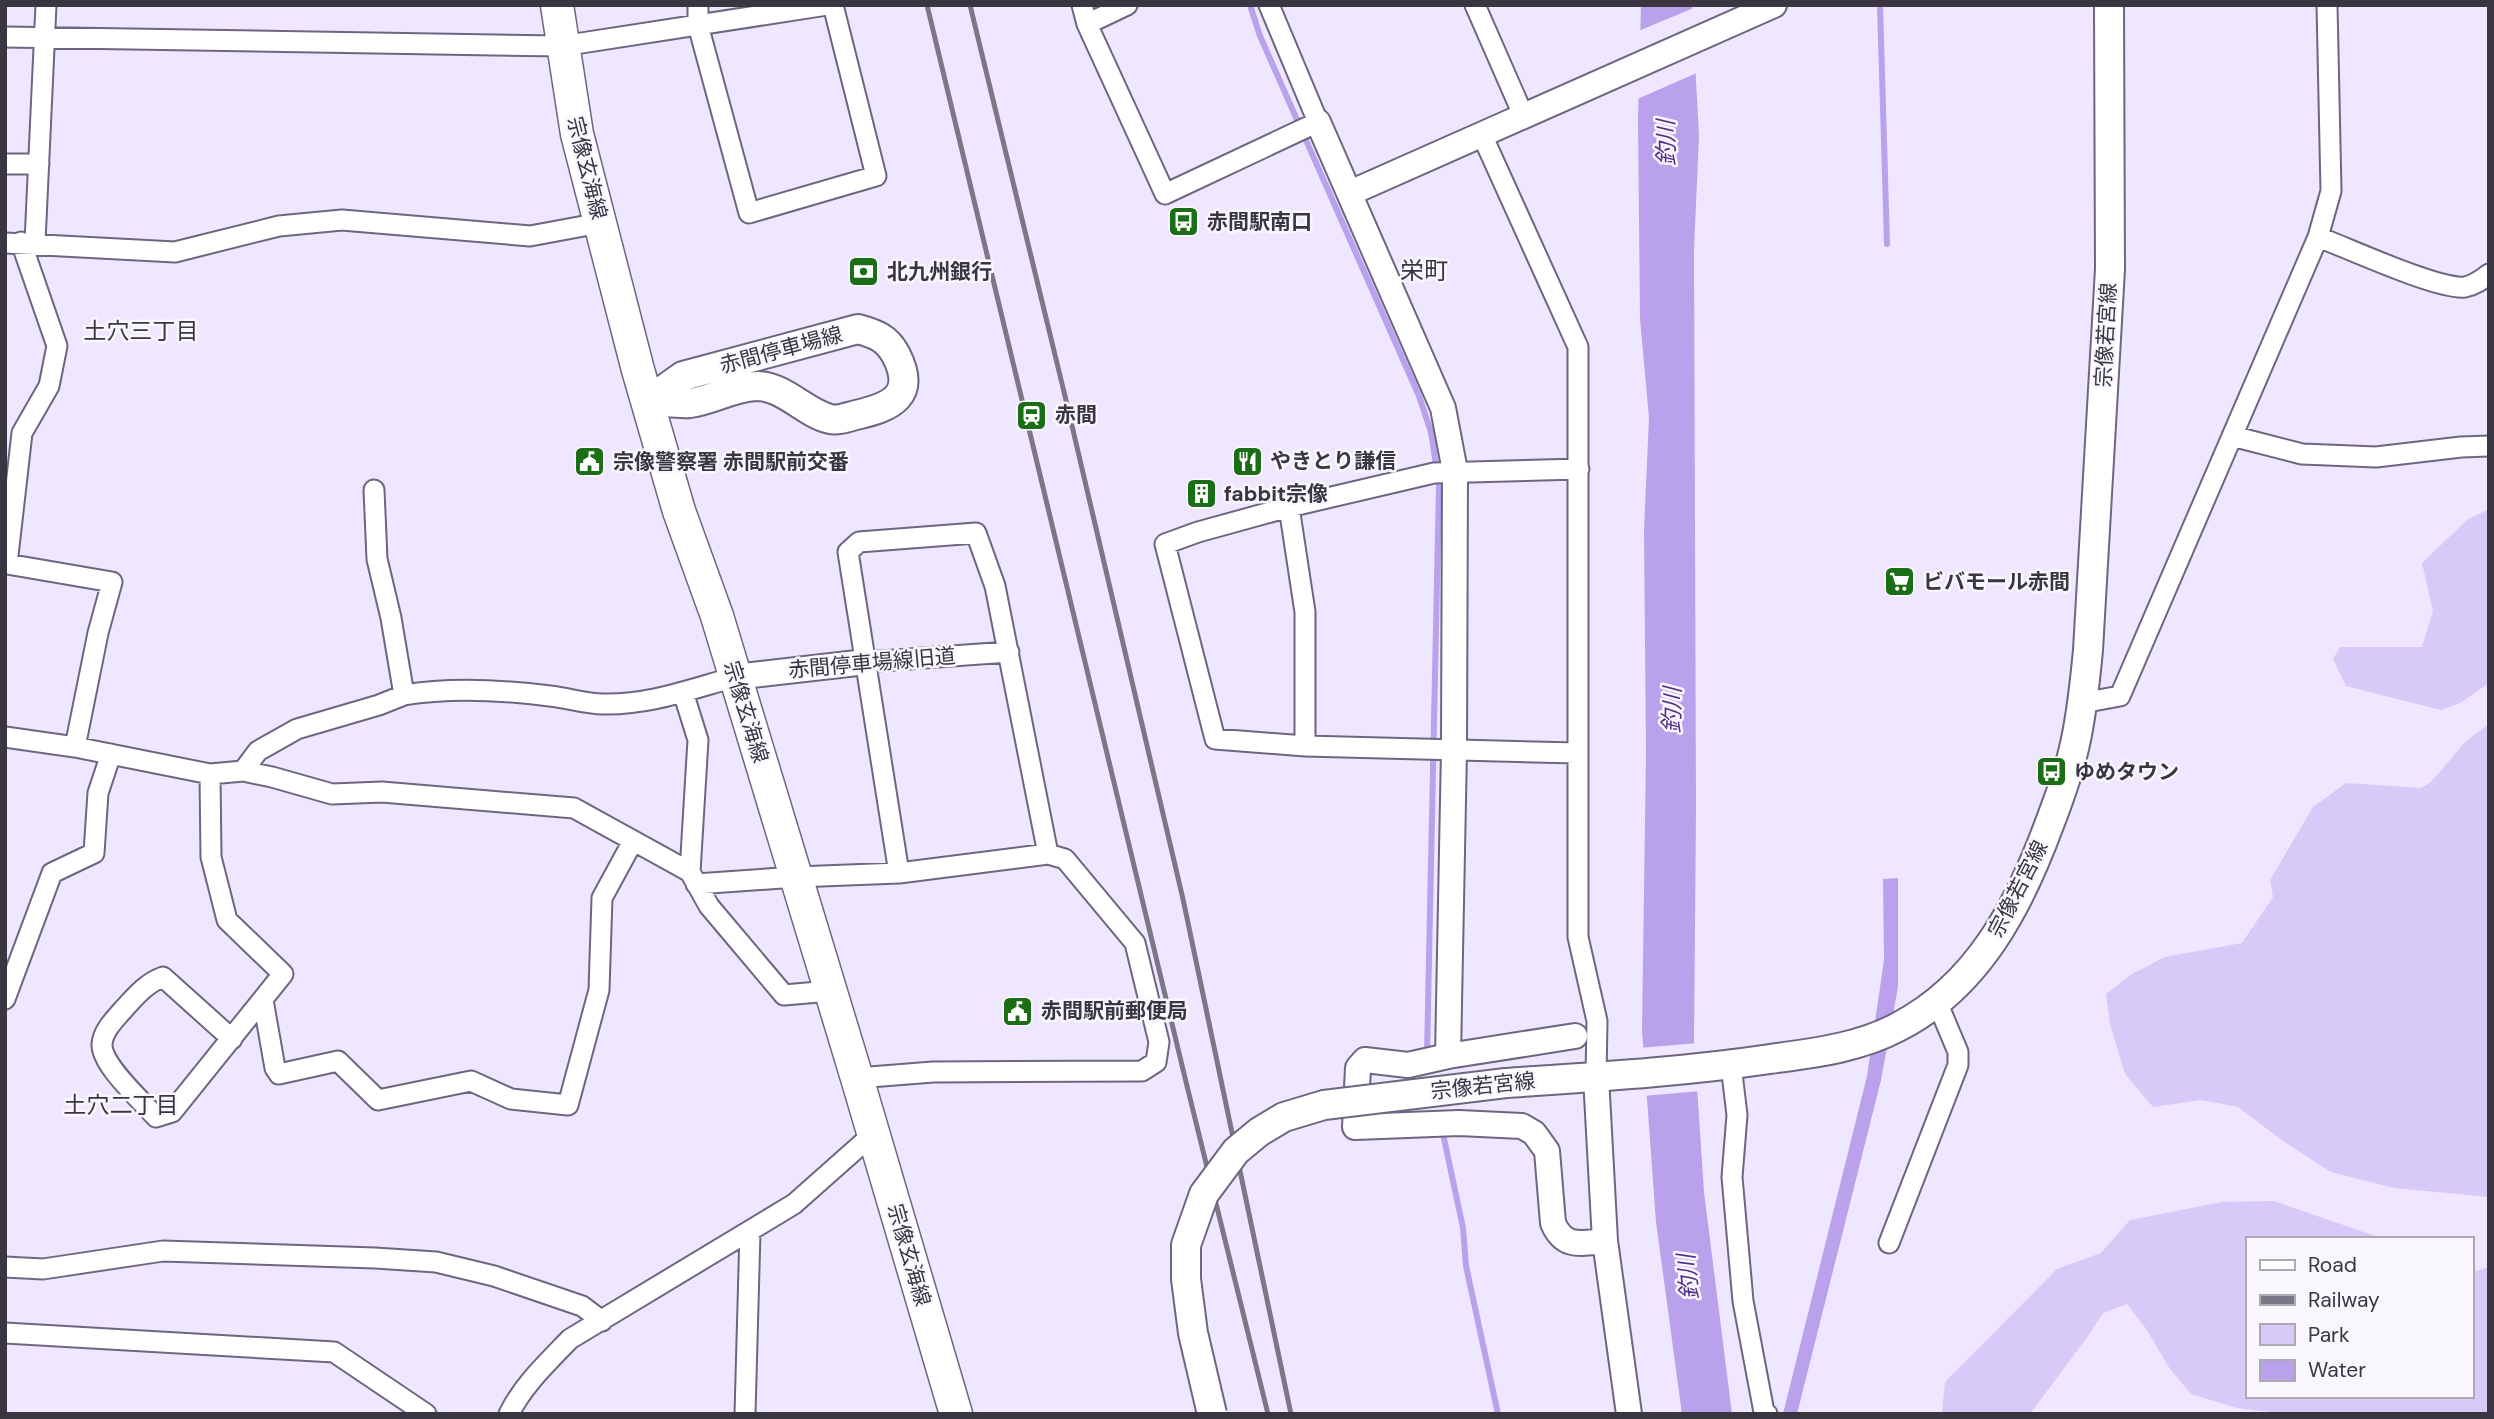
<svg xmlns="http://www.w3.org/2000/svg" width="2494" height="1419" font-family="'DM Sans','Noto Sans JP',sans-serif">
<rect width="100%" height="100%" fill="#eee7ff"/>
<path fill="#d7c9f8" d="M2489,509V683L2460,703L2441,710L2346,686L2333,659L2340,647H2422L2433,611L2422,563L2467,520Z
M2489,724V1197L2394,1188L2331,1172L2283,1141L2238,1107L2201,1100L2153,1107L2125,1074L2110,1024L2106,994L2132,974L2165,957L2242,943L2273,897L2270,880L2313,807L2346,783L2421,788L2431,782L2466,741Z
M2274,1201L2384,1239H2247V1396H2471V1269L2477,1271L2489,1267V1414H2289L2237,1408L2191,1394L2170,1369L2147,1330L2127,1304L2103,1313L2088,1336L2030,1414H1942L1945,1382L2057,1269L2101,1253L2130,1220L2222,1202Z"/>
<path fill="#b9a1ec" d="M1641,5H1692L1699,136L1694,249L1696,809L1694,1041L1704,1192L1732,1414H1682L1656,1222L1642,1030L1646,752L1644,530L1649,418L1640,319L1638,118Z
M1898,878V987L1881,1080L1797,1414H1783L1867,1076L1884,960L1883,879Z"/>
<path fill="#eee7ff" d="M1696,7L1699,72L1635,100L1636,32Z
M1698,1043L1701,1091L1643,1096L1639,1048Z"/>
<g fill="none" stroke-linecap="round" stroke-linejoin="round">
<path stroke="#b9a1ec" stroke-width="6" d="M1250,5L1260,36L1419,396L1431,432L1439,485L1427,1054
M1880,5L1887,244
M1442,1129L1463,1228L1466,1266L1498,1414"/>
<defs>
<path id="minor" d="M698,5V25L749,213L876,176L833,5
M1082,5L1087,24L1165,194L1318,122L1269,5
M1475,5L1524,117
M1087,24L1127,5
M5,37L562,46L827,5
M1482,135L1578,347V937L1597,1021L1596,1077
M5,164H39
M2318,237C2348,248 2438,290 2465,287C2475,285 2481,280 2489,274
M21,242L57,346L49,386L22,433L7,564L112,582L98,633L75,747
M35,242L46,5
M5,243L175,252L279,226L342,220L530,236L600,223
M2232,436L2302,454L2376,457L2461,447L2489,446
M374,490L377,559L391,618L404,695C452,687 502,690 550,696C568,698 586,704 603,704C650,705 691,689 735,677
M1289,507L1305,612V746
M866,662L1009,652
M683,692L698,740L690,872
M2082,703L2120,696L2318,237L2331,191L2327,5
M5,737L75,747L210,774L243,771L272,777L332,794L382,792L574,808L690,872L709,906L784,995L830,991
M1577,753L1305,746L1215,739L1165,544L1198,532L1289,507L1434,473L1579,469
M243,771L258,751L297,729L379,705L404,695
M210,774L211,857L227,920L283,974L172,1112L156,1117C142,1101 101,1065 102,1044C103,1031 114,1020 122,1011C134,998 146,983 163,977L232,1039
M899,873L848,552L859,542L976,533L995,586L1048,854
M696,884L796,877L899,873L1048,854L1065,859L1135,943L1159,1042L1156,1062L1142,1071L933,1072L857,1078
M5,999L52,873L94,853L98,793L111,754
M263,1000L275,1068L279,1074L338,1061L378,1100L471,1081L511,1099L568,1105L599,990L602,898L633,841
M1731,1065L1737,1115L1732,1177L1743,1301L1764,1412L1767,1414
M1889,1243L1958,1065V1052L1937,1002
M5,1267L43,1269L163,1251L375,1258L436,1262L494,1276L582,1306L602,1321
M5,1333L334,1352L426,1414
M509,1414C523,1385 548,1362 570,1339L794,1204L873,1134
M745,1414L750,1232"/>
<path id="tertiary" d="M1318,122L1443,408L1455,471L1454,749L1448,1056
M1350,193L1774,5
M735,677L866,662
M1575,1036L1448,1056L1408,1065L1365,1060L1358,1068L1355,1127L1459,1123L1522,1126L1534,1133L1547,1151L1553,1223C1564,1249 1581,1243 1605,1241
M1596,1077L1605,1241L1629,1414"/>
<path id="secondary" d="M858,329C876,334 887,338 896,355C917,396 891,407 856,415C848,417 838,421 830,419C805,413 785,387 758,386C734,386 713,400 690,403C677,404 661,401 648,401L683,376Z
M1506,1083C1594,1077 1682,1072 1770,1059C1813,1053 1859,1048 1898,1027C1978,986 2019,906 2049,825C2059,799 2069,772 2075,744C2082,713 2085,682 2088,650L2110,269L2109,5"/>
<path id="primary" d="M557,5L577,134L638,370L679,511L717,616L857,1078L956,1414"/>
</defs>
<use href="#minor" stroke="#6d6680" stroke-width="23"/>
<use href="#tertiary" stroke="#6d6680" stroke-width="28"/>
<use href="#secondary" stroke="#6d6680" stroke-width="32"/>
<use href="#primary" stroke="#6d6680" stroke-width="35"/>
<use href="#minor" stroke="#fff" stroke-width="19"/>
<use href="#tertiary" stroke="#fff" stroke-width="24"/>
<use href="#secondary" stroke="#fff" stroke-width="28"/>
<use href="#primary" stroke="#fff" stroke-width="32"/>
<path stroke="#7c7787" stroke-width="5" d="M927,5L1187,1086L1268,1414
M970,5L1065,396L1183,899L1291,1414"/>
<defs>
<path id="secondary-bridge" d="M1212,1414L1193,1333L1186,1279V1245L1204,1194L1236,1151L1259,1132L1284,1117L1324,1105L1506,1083"/>
</defs>
<use href="#secondary-bridge" stroke="#6d6680" stroke-width="32" stroke-linecap="butt"/>
<use href="#secondary-bridge" stroke="#fff" stroke-width="28"/>
</g>
<defs>
<symbol id="bus-square" viewBox="-11 -11 22 22"><rect x="-9" y="-9" width="18" height="18" rx="4" fill="#1b6e15" stroke="#f9f7fd"/><path d="M-5-6H5V4H4V6H2V4H-2V6H-4V4H-5ZM-3.5-4V0h7V-4ZM-3.5 1.2v1.5H-2V1.2ZM2 1.2v1.5H3.5V1.2Z" fill="#fff"/></symbol>
<symbol id="bank-square" viewBox="-11 -11 22 22"><rect x="-9" y="-9" width="18" height="18" rx="4" fill="#1b6e15" stroke="#f9f7fd"/><path d="M-6-4H6V4H-6ZM0-2.3a2.3 2.3 0 1 0 0 4.6a2.3 2.3 0 1 0 0-4.6Z" fill="#fff"/></symbol>
<symbol id="station-square" viewBox="-11 -11 22 22"><rect x="-9" y="-9" width="18" height="18" rx="4" fill="#1b6e15" stroke="#f9f7fd"/><path d="M-3-6H3Q5-6 5-4V2Q5 4 3 4L4.5 6H3L1.5 4h-3L-3 6H-4.5L-3 4Q-5 4-5 2V-4Q-5-6-3-6ZM-3.5-4v3h7v-3ZM-3.5 1v1.5H-2V1ZM2 1v1.5H3.5V1Z" fill="#fff"/></symbol>
<symbol id="restaurant-square" viewBox="-11 -11 22 22"><rect x="-9" y="-9" width="18" height="18" rx="4" fill="#1b6e15" stroke="#f9f7fd"/><path d="M-5-6h1v4h1v-4h1v4h1v-4h1v5L-1.5 .5V6h-2V.5L-5-1ZM5-6V6H3V1.5H1.5Q1.5-4 5-6Z" fill="#fff"/></symbol>
<symbol id="civic-square" viewBox="-11 -11 22 22"><rect x="-9" y="-9" width="18" height="18" rx="4" fill="#1b6e15" stroke="#f9f7fd"/><path d="M-.6-6.5H3V-4.5H.6V-3L4-1V1h2V6H-6V1h2V-1L-.6-3ZM-1.2 2.5V6h2.4V2.5Z" fill="#fff"/></symbol>
<symbol id="building-square" viewBox="-11 -11 22 22"><rect x="-9" y="-9" width="18" height="18" rx="4" fill="#1b6e15" stroke="#f9f7fd"/><path d="M-4-6H4V6H1V3H-1V6H-4ZM-2.5-4.3h1.7v1.8h-1.7ZM.8-4.3h1.7v1.8H.8ZM-2.5-1h1.7V.8h-1.7ZM.8-1h1.7V.8H.8Z" fill="#fff"/></symbol>
<symbol id="supermarket-square" viewBox="-11 -11 22 22"><rect x="-9" y="-9" width="18" height="18" rx="4" fill="#1b6e15" stroke="#f9f7fd"/><path d="M-6-5.5h2.5l.6 2H6L4.5 2H-2.5L-4.4-4H-6ZM-1.5 3.2a1.3 1.3 0 1 0 .1 0ZM3 3.2a1.3 1.3 0 1 0 .1 0Z" fill="#fff"/></symbol>
</defs>
<g fill-rule="evenodd">
<use href="#bus-square" x="1166" y="204" width="35" height="35"/>
<use href="#bank-square" x="846" y="254" width="35" height="35"/>
<use href="#station-square" x="1014" y="398" width="35" height="35"/>
<use href="#restaurant-square" x="1230" y="444" width="35" height="35"/>
<use href="#civic-square" x="572" y="444" width="35" height="35"/>
<use href="#building-square" x="1184" y="476" width="35" height="35"/>
<use href="#supermarket-square" x="1882" y="564" width="35" height="35"/>
<use href="#bus-square" x="2034" y="754" width="35" height="35"/>
<use href="#civic-square" x="1000" y="994" width="35" height="35"/>
</g>
<g text-anchor="middle" stroke-width="5" stroke-linejoin="round" paint-order="stroke">
<g font-size="21" fill="#393541" stroke="#f9f7fd">
<text transform="translate(587 168) rotate(76)" y="7">宗像玄海線</text>
<text transform="translate(2106 335) rotate(-87)" y="7">宗像若宮線</text>
<text transform="translate(781 350) rotate(-15)" y="7">赤間停車場線</text>
<text transform="translate(872 663) rotate(-5)" y="7">赤間停車場線旧道</text>
<text transform="translate(746 712) rotate(73)" y="7">宗像玄海線</text>
<text transform="translate(2018 889) rotate(-63)" y="7">宗像若宮線</text>
<text transform="translate(1483 1086) rotate(-6)" y="7">宗像若宮線</text>
<text transform="translate(909 1255) rotate(74)" y="7">宗像玄海線</text>
</g>
<g font-size="21" font-weight="bold" fill="#393541" stroke="#f9f7fd" text-anchor="start">
<text x="1207" y="229">赤間駅南口</text>
<text x="887" y="279">北九州銀行</text>
<text x="1055" y="422">赤間</text>
<text x="1270" y="468">やきとり謙信</text>
<text x="613" y="469">宗像警察署 赤間駅前交番</text>
<text x="1224" y="501">fabbit宗像</text>
<text x="1923" y="589">ビバモール赤間</text>
<text x="2074" y="779">ゆめタウン</text>
<text x="1041" y="1018">赤間駅前郵便局</text>
</g>
<g font-size="23" font-style="italic" fill="#543188" stroke="#f9f7fd">
<text transform="translate(1666 143) rotate(-91)" y="8">釣川</text>
<text transform="translate(1672 710) rotate(-89)" y="8">釣川</text>
<text transform="translate(1688 1277) rotate(-96)" y="8">釣川</text>
</g>
<g font-size="23" fill="#393541" stroke="#f9f7fd">
<text x="141" y="339">土穴三丁目</text>
<text x="121" y="1113">土穴二丁目</text>
</g>
<g font-size="24" fill="#393541" stroke="#f9f7fd">
<text x="1424" y="279">栄町</text>
</g>
</g>
<rect width="2494" height="1419" fill="none" stroke="#393541" stroke-width="14"/>
<rect x="2246" y="1237" width="228" height="161" fill="#f9f7fd" stroke="#aca9b2" stroke-width="2"/>
<rect x="2260" y="1260" width="35" height="10" fill="#ffffff" stroke="#aca9b2" stroke-width="2"/>
<text x="2308" y="1272" font-size="21" fill="#393541">Road</text>
<rect x="2260" y="1295" width="35" height="10" fill="#7c7787" stroke="#aca9b2" stroke-width="2"/>
<text x="2308" y="1307" font-size="21" fill="#393541">Railway</text>
<rect x="2260" y="1324" width="35" height="21" fill="#d7c9f8" stroke="#aca9b2" stroke-width="2"/>
<text x="2308" y="1342" font-size="21" fill="#393541">Park</text>
<rect x="2260" y="1360" width="35" height="21" fill="#b9a1ec" stroke="#aca9b2" stroke-width="2"/>
<text x="2308" y="1377" font-size="21" fill="#393541">Water</text>
</svg>
